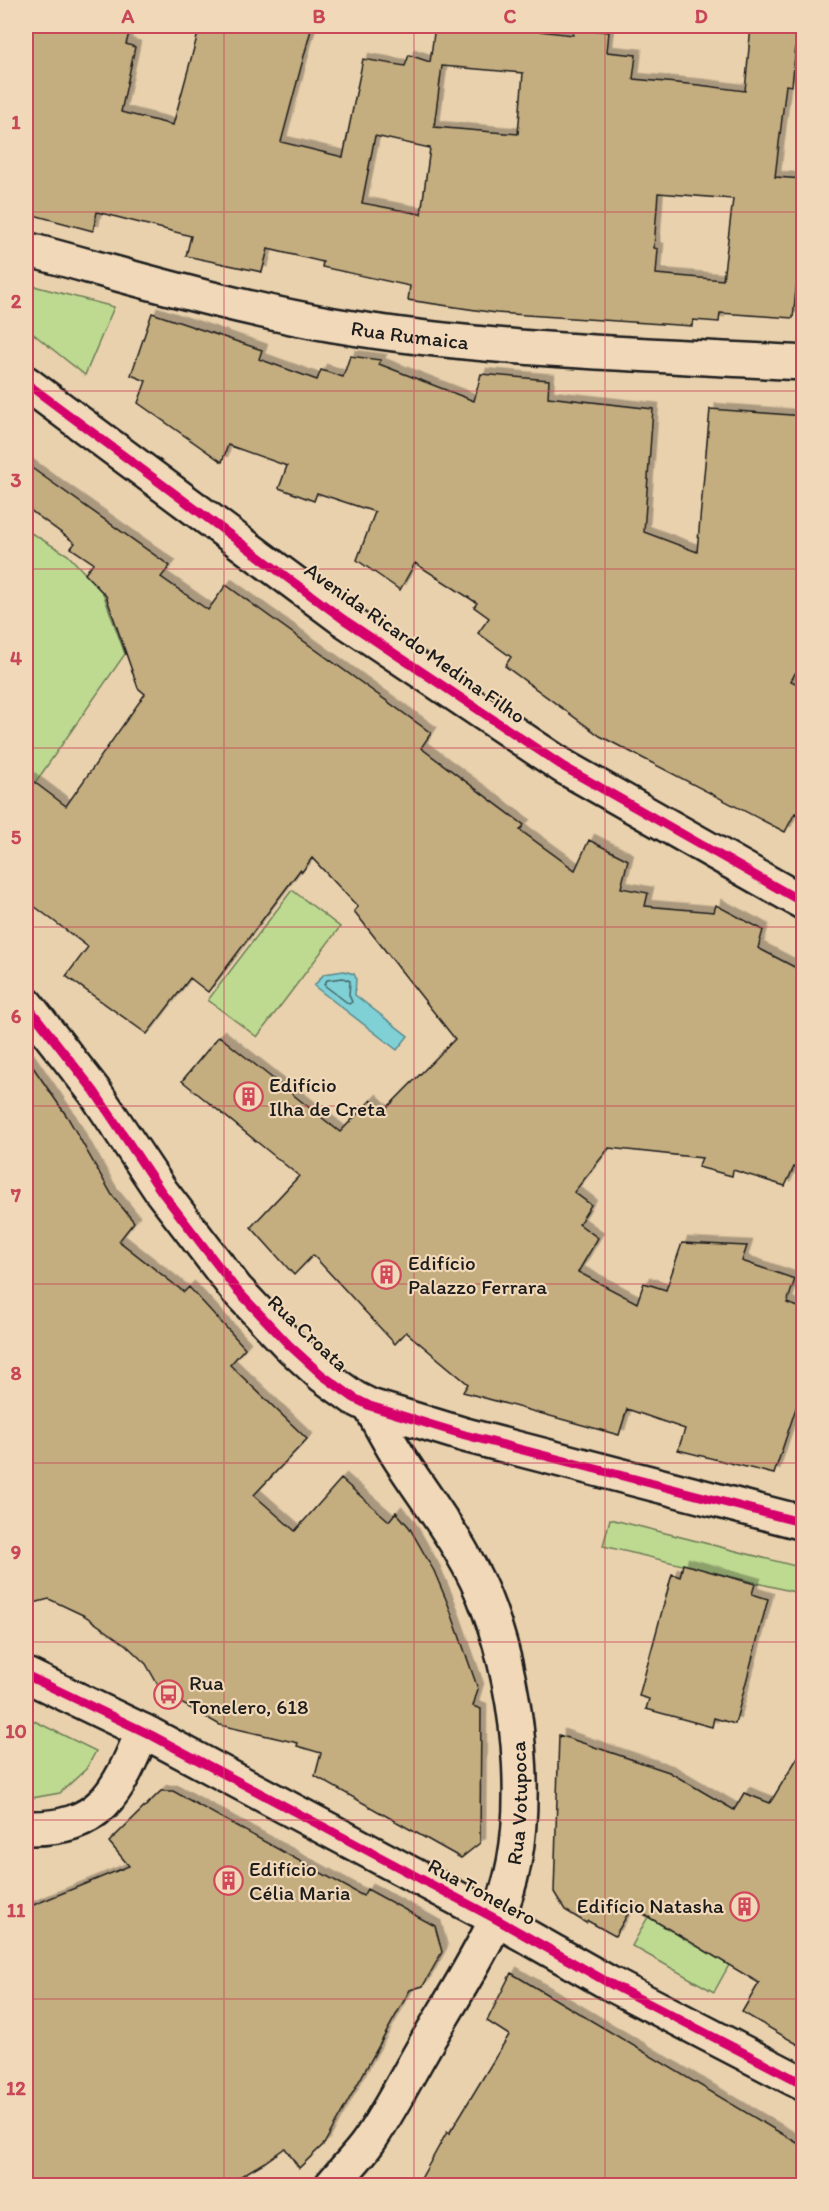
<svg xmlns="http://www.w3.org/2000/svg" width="829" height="2211" font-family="Itim,sans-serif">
<defs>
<filter id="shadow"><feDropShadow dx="5.5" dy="-5.5" stdDeviation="0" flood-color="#0004"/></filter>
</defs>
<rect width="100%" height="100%" fill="#e9d1ad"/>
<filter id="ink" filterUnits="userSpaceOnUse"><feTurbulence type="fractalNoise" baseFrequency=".0167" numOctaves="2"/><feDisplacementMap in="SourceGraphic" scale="12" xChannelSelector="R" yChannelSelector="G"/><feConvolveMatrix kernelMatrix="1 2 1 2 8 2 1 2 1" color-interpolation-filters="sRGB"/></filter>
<g filter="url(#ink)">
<path fill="#beda91" stroke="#6d7b56" stroke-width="1.5" d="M26,284L114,307L85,375L26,328Z
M26,530L68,555L103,593L125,654L26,796Z
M292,890L340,927L257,1037L208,1000Z
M610,1519L803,1568V1594L603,1546Z
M26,1717L96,1751L86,1769L60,1793L26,1799Z
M648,1917L729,1965L714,1992L632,1946Z"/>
<path fill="#7fd1d6" stroke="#57898c" stroke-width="1.5" d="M344,971L354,974L356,978L355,995L408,1036L397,1050L314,986L324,974Z"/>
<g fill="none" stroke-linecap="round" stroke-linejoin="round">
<path stroke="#446466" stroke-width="1.5" d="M343,978L350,981L349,995L352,1002L349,1004L324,985L327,980Z"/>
</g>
<path fill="#c4ad7f" stroke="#1c1c1c" stroke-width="1.5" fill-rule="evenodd" filter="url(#shadow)" d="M26,26H131L126,44L135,47L121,112L173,125L200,26H312L281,142L343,157L363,59L405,66L409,55L430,62L435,26H496L573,35L574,28L609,32L607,52L636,55L633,79L699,85L745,91L751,26H798L792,86L786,85L775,177L804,179V216L793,318L720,313L719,322L693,320L692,326L496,313L408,300L410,286L322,267L323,262L268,249L262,272L186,256L191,236L97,212L93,231L26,213ZM442,66L523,73L518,134L434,127ZM375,136L430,148L421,214L362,203ZM658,193L733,199L723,280L656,274L658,249L654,248Z
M152,313L262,350L259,359L317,380L321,370L343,377L350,356L381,360L379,364L474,401L481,374L549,380L548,397L653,409L644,532L697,552L710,409L804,416V657L791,681L804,687V817L795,813L785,832L600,736L505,666L511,657L478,633L489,618L474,607L477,603L415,563L400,590L357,560L375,512L317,493L314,501L279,488L287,466L228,445L222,462L138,403L146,381L131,375Z
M26,464L170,566L161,577L208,610L226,585L431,733L421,748L524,825L520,830L575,870L589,840L628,860L621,888L648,893L645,906L714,912L716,905L763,930L758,948L804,972V1171L794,1167L785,1186L733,1170L732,1176L698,1167L702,1158L609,1148L574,1192L591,1205L579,1224L598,1238L578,1272L637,1303L644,1283L666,1290L682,1243L747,1246L742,1261L795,1279L787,1303L804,1309V1384L774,1474L678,1450L685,1429L627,1409L619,1435L463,1392L468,1384L406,1332L395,1344L313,1255L294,1275L251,1227L299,1176L182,1081L219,1036L340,1132L371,1100L383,1112L455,1039L354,911L358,907L312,858L302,872L300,870L208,992L190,978L147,1034L66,976L88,947L26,900V776L66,806L145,694L138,688L106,596L85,574L93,563L71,548L75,543L26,507Z
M26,1057L68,1118L112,1195L134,1222L119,1241L184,1292L189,1287L245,1348L230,1365L307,1439L254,1495L295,1531L341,1479L389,1521L396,1512L409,1527L434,1571L448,1604L478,1689L473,1706L481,1709L480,1843L461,1858L315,1776L321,1753L297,1746L298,1743L220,1725L172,1698L158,1685L146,1664L126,1645L85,1616L49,1599L26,1605Z
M683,1564L755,1584L752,1594L768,1599L735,1724L714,1718L712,1727L646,1709L649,1699L639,1696L672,1574L680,1577Z
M559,1735L669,1772L734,1810L744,1793L770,1803L804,1747V2048L742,2012L759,1983L632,1907L615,1936L588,1921L586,1923L565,1910L554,1892Z
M161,1791H173L363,1896L367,1889L435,1926L442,1952L423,1986L410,1990L324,2144L299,2168L285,2148L265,2162L224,2186H26V1908L129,1866L109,1842Z
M511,1973L804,2147V2186H417L447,2132L449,2134L509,2035L487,2021Z"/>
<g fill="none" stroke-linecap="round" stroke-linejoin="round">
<defs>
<g id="minor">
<path id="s1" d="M26,249C127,276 230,307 334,325C488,351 647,354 804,363"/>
<path d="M26,383L343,619L564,767L804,903"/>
<path d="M26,1004L94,1091L161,1191L236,1289L289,1345L322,1375L354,1398L370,1406L465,1435L804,1523"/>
<path d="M26,1675L151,1735L496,1919L609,1983L804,2084"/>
<path d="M26,1828C101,1830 117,1793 143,1731"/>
<path id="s2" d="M331,2186C343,2171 358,2157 369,2141C392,2107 410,2070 431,2035C453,1998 477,1960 496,1920C536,1835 521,1696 489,1610C470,1556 435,1512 404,1465C391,1446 381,1426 370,1406"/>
</g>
</defs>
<use href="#minor" stroke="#1c1c1c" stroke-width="38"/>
<use href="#minor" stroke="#f0d8b8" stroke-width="33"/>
<defs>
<path id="cycleway" d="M26,383L343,619L564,767L804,903
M26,1004L94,1091L161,1191L236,1289L289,1345L322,1375L354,1398L370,1406L465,1435L804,1523
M26,1675L151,1735L496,1919L609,1983L804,2084"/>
</defs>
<use href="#cycleway" stroke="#f0d8b8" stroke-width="13"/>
<use href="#cycleway" stroke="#d6006c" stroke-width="9"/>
</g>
</g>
<path fill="none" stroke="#c84758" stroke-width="1.5" stroke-opacity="0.55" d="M224,26V2186M414,26V2186M605,26V2186M26,212H804M26,391H804M26,569H804M26,748H804M26,927H804M26,1106H804M26,1284H804M26,1463H804M26,1642H804M26,1820H804M26,1999H804"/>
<defs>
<symbol id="building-ring" viewBox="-11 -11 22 22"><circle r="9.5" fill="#f0d8b8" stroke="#d1495b" stroke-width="1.5"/><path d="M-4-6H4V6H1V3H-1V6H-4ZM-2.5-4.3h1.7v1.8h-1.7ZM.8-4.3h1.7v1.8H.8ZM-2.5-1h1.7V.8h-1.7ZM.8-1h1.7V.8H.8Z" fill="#d1495b"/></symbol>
<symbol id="bus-ring" viewBox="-11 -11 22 22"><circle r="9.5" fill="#f0d8b8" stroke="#d1495b" stroke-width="1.5"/><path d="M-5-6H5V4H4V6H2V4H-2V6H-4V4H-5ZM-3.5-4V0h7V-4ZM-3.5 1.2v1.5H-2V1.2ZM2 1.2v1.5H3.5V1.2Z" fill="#d1495b"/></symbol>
</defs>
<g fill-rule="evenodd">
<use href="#building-ring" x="232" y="1080" width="33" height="33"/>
<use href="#building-ring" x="370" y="1258" width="33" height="33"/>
<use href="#bus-ring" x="152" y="1678" width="33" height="33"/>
<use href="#building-ring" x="212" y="1864" width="33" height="33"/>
<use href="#building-ring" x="728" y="1890" width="33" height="33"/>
</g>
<g text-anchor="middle" stroke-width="4.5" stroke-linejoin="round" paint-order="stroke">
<g font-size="21" fill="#1c1c1c" stroke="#f0d8b8">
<text dy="7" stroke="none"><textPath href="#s1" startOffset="394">Rua Rumaica</textPath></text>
<text transform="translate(415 643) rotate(35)" y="7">Avenida Ricardo Medina Filho</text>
<text transform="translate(308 1333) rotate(43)" y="7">Rua Croata</text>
<text dy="7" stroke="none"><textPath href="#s2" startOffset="434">Rua Votupoca</textPath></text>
<text transform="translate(482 1892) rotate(28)" y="7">Rua Tonelero</text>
</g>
<g font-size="21" fill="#1c1c1c" stroke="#f0d8b8" text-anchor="start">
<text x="269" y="1092">Edifício<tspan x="269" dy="24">Ilha de Creta</tspan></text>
<text x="408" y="1270">Edifício<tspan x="408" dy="24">Palazzo Ferrara</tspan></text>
<text x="189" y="1690">Rua<tspan x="189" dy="24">Tonelero, 618</tspan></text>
<text x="249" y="1876">Edifício<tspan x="249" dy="24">Célia Maria</tspan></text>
<text x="724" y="1913" text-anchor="end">Edifício Natasha</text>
</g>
</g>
<rect width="829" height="2211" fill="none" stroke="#f0d8b8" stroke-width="66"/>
<rect x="33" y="33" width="763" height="2145" fill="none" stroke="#c84758" stroke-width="2"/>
<g font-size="20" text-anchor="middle" font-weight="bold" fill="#c84758">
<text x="128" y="23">A</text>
<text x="319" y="23">B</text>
<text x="510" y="23">C</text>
<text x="701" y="23">D</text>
<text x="16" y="129">1</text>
<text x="16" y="308">2</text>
<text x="16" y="487">3</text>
<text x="16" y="665">4</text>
<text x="16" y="844">5</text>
<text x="16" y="1023">6</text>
<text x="16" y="1202">7</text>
<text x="16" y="1380">8</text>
<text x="16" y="1559">9</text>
<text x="16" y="1738">10</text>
<text x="16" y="1917">11</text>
<text x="16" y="2095">12</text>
</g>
</svg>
